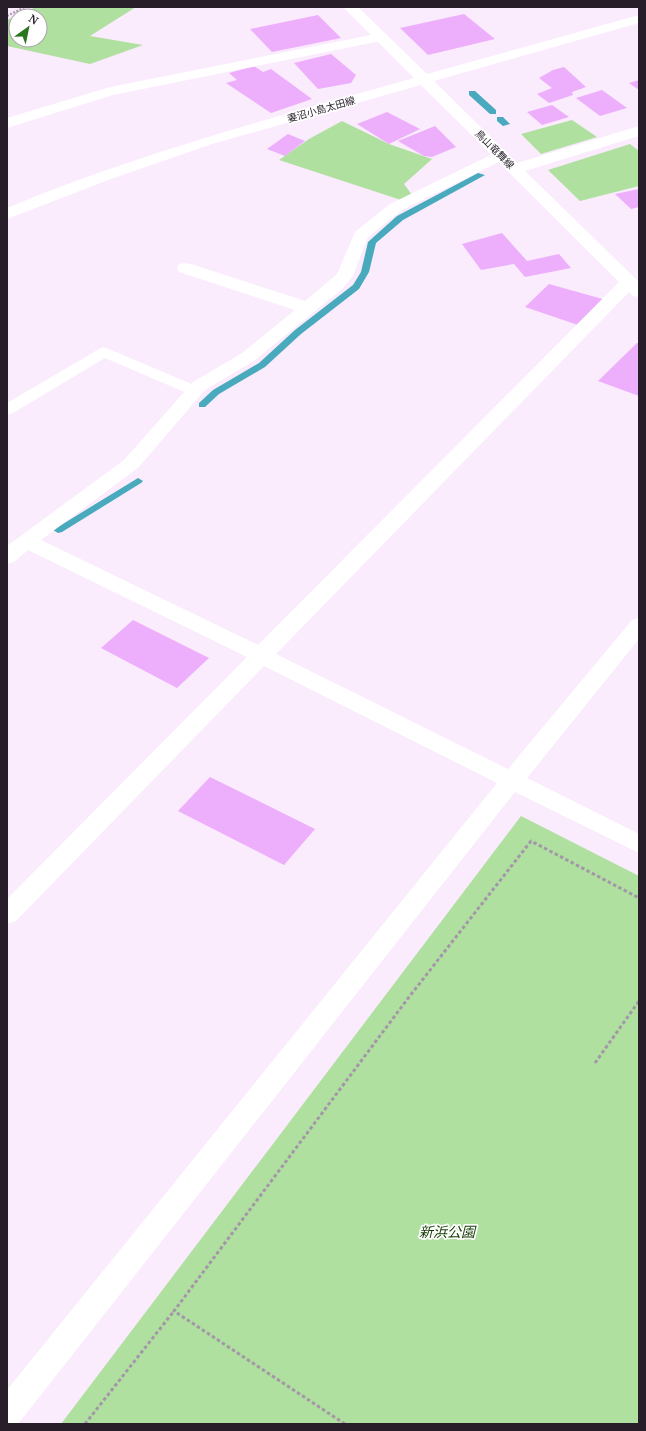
<svg xmlns="http://www.w3.org/2000/svg" width="646" height="1431" font-family="'Noto Serif','Noto Sans JP',serif">
<rect width="100%" height="100%" fill="#faebfd"/>
<path fill="#afe09f" d="M36,7H136L90,36L143,45L90,64L7,46V20L16,16V40H40V16H16Z
M572,120L597,137L541,154L521,134Z
M342,121L389,144L432,159L404,184L412,195L401,200L279,160L309,139Z
M630,144L639,151V186L580,201L548,170Z
M521,816L639,876V1424H61Z"/>
<g fill="none" stroke-linecap="round" stroke-linejoin="round">
<path fill="#49aabd" fill-rule="evenodd" d="M469,91H475L496,110V114H490L469,95Z
M497,117H503L510,124L503,126L497,121Z
M478,173L485,175L403,220L376,243L369,272L359,289L301,334L265,367L219,394L205,407H199V403L213,390L259,363L295,330L353,285L361,272L368,242L397,216Z
M138,478L143,481L141,483L62,532L58,533L53,530Z"/>
</g>
<path fill="#edaffc" d="M464,14L495,39L428,55L400,28Z
M318,15L341,38L272,52L250,29Z
M331,54L356,75L351,83L318,89L294,63Z
M254,66L263,72L271,69L312,99L271,113L226,83L237,80L229,73Z
M564,67L586,87L572,92L573,95L549,103L537,94L552,88L539,78L553,70Z
M639,80V90L629,83Z
M602,90L627,108L600,116L576,98Z
M552,105L569,117L542,125L527,112Z
M387,112L420,129L389,144L357,124Z
M435,126L456,147L432,157L424,156L398,141Z
M288,134L305,141L285,156L267,149Z
M639,189V207L631,209L615,194Z
M502,233L527,261L559,254L571,268L525,277L514,264L481,270L462,244Z
M549,284L606,300L581,326L525,307Z
M637,343H639V396L598,381Z
M133,620L209,658L177,688L101,648Z
M210,777L315,829L284,865L178,811Z"/>
<g fill="none" stroke-linecap="round" stroke-linejoin="round">
<path stroke="#a497a7" stroke-width="2" stroke-dasharray="2 1.5" stroke-linecap="butt" d="M7,16L25,7"/>
<path stroke="#a497a7" stroke-width="3" stroke-dasharray="3.5 2.5" stroke-linecap="butt" d="M595,1063L639,1001
M85,1424L174,1311
M345,1424L174,1311L409,997L531,841L639,898"/>
<path fill="#fff" fill-rule="evenodd" d="M104,347L201,388L203,391L201,394H189L105,358L13,413L7,415V403L99,349Z"/>
<path fill="#fff" fill-rule="evenodd" d="M381,33L386,34L388,37L386,40L113,95L7,128V118L110,87Z
M501,150L507,152L509,155L507,158L402,210L368,237L353,276L342,289L254,361L205,390L138,468L41,540L258,645L622,279L628,278L634,279L637,283L634,287L276,654L508,769L632,620L639,618V639L527,778L639,834V853L515,792L18,1424H7V1390L497,783L264,666L16,921L7,924V899L247,657L28,550L14,562L7,564V546L124,460L193,382L242,353L295,310L179,272L177,268L179,264L185,263L191,264L305,301L337,274L355,232L390,204Z"/>
<path fill="#fff" fill-rule="evenodd" d="M343,7H358L427,74L639,15V23L434,81L517,163L639,126V136L525,171L639,282V297L633,296L421,85L212,144L111,179L7,219V208C139,153 276,117 414,78Z"/>
</g>
<g text-anchor="middle" stroke-width="3.5" stroke-linejoin="round" paint-order="stroke">
<g font-size="10" fill="#271e29" stroke="#fff">
<text transform="translate(321 109) rotate(-16)" y="4">妻沼小島太田線</text>
<text transform="translate(495 149) rotate(45)" y="4">鳥山竜舞線</text>
</g>
<g font-size="14" font-style="italic" fill="#123801" stroke="#fff">
<text x="447" y="1237">新浜公園</text>
</g>
</g>
<rect width="646" height="1431" fill="none" stroke="#271e29" stroke-width="16"/>
<g transform="translate(28 28) rotate(33)"><circle r="19" fill="#ffffff" stroke="#a9a5a9"/>
<path d="M0-3L7 15L0 10L-7 15Z" fill="#29761e"/>
<text y="-6" font-size="11" font-weight="bold" text-anchor="middle" fill="#271e29">N</text>
</g>
</svg>
